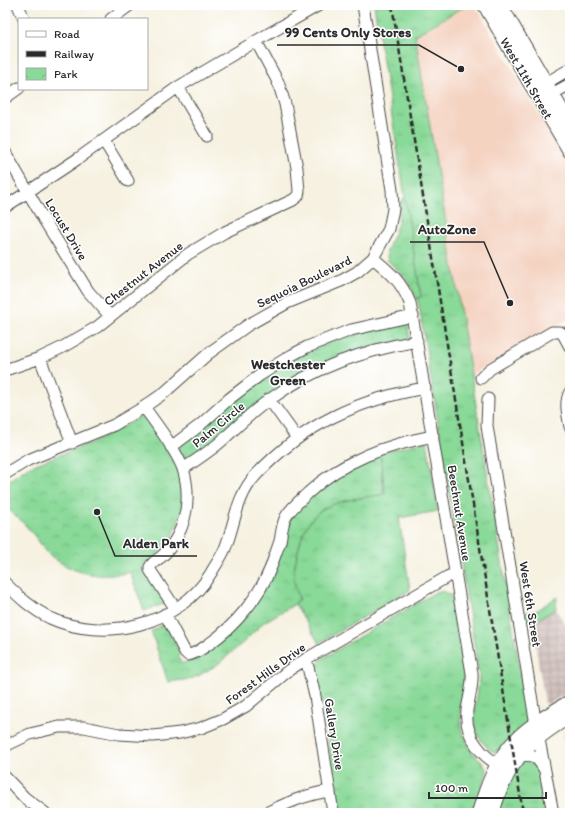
<svg xmlns="http://www.w3.org/2000/svg" width="575" height="818" font-family="Itim,sans-serif">
<defs>
<pattern id="industrial-grid" width="8" height="8" patternUnits="userSpaceOnUse"><rect width="8" height="8" fill="#d0c0bc"/><path d="M0 4h8M4 0v8" fill="none" stroke="#b3a5a2"/></pattern>
<pattern id="grass-tufts" width="24" height="20" patternUnits="userSpaceOnUse"><rect width="24" height="20" fill="#89d998"/><path d="M3 7l-1-3M5 7V3M7 7l1-3M15 17l-1-3M17 17v-4M19 17l1-3" fill="none" stroke="#76ba83"/></pattern>
<pattern id="park-crowns" width="20" height="18" patternUnits="userSpaceOnUse"><rect width="20" height="18" fill="#89d998"/><path d="M2 6a3 3 0 1 1 6 0M12 15a3 3 0 1 1 6 0" fill="none" stroke="#76ba83"/></pattern>
</defs>
<rect width="100%" height="100%" fill="#fff"/>
<filter id="ink" filterUnits="userSpaceOnUse"><feTurbulence type="fractalNoise" baseFrequency=".025" numOctaves="2"/><feDisplacementMap in="SourceGraphic" scale="8" xChannelSelector="R" yChannelSelector="G"/><feConvolveMatrix kernelMatrix="1 2 1 2 8 2 1 2 1" color-interpolation-filters="sRGB"/></filter>
<filter id="wash" filterUnits="userSpaceOnUse"><feTurbulence type="fractalNoise" baseFrequency=".012" numOctaves="4" result="noise"/><feDisplacementMap in="SourceGraphic" scale="16" xChannelSelector="R" yChannelSelector="G"/><feGaussianBlur stdDeviation="0.9" result="paint"/><feColorMatrix in="noise" values="0 0 0 0 0 0 0 0 0 0 0 0 0 0 0 0 0 1.4 0 .05"/><feComposite in="paint" operator="in"/></filter>
<g filter="url(#wash)">
<rect width="100%" height="100%" fill="#f6f1e0"/>
<path fill="#f4d3c1" d="M467,5H475L570,167V318L471,375L415,35Z
M570,726V750L563,737V733L565,729Z"/>
<path fill="url(#industrial-grid)" d="M556,609L570,632V692L548,704L545,703L532,623Z"/>
<path fill="url(#grass-tufts)" stroke="#5a8262" d="M374,5H467L415,35L527,714L528,721L498,752C492,753 489,750 485,745C465,724 480,699 479,674L420,311L417,298L421,297Z
M427,441L438,511L399,518L410,590L319,643L295,604L299,598C291,577 293,572 298,551C309,499 341,502 384,494L385,491L380,453Z
M441,591L449,594L452,599L465,682L460,713L461,729L470,749L485,766L487,772L474,813H340L317,672L318,663L323,658L436,592Z
M527,760L534,763L538,769L545,813H497L503,794L523,761Z"/>
<path fill="url(#park-crowns)" stroke="#5a8262" d="M405,197L421,297L417,298L406,278L388,261L387,256V251L398,223L401,201Z
M407,321L410,339L347,354L215,441L186,462L177,447L237,397L280,366L333,340Z
M145,414L170,453L181,478L183,510L171,540L152,560L142,566L166,603L144,611L130,572C101,579 75,575 51,556C44,550 39,541 33,534C25,524 15,515 5,506V483L28,467L101,439Z
M380,453L384,494C341,502 309,499 298,551C293,572 291,577 299,598L295,604L264,622L246,640L218,664L200,675L190,679L168,682L151,631L165,624L180,653V655L178,657L182,664L198,655L238,624L292,514L329,481Z
M557,597L556,609L532,623L525,624L523,613L536,611Z"/>
</g>
<g filter="url(#ink)">
<g fill="none" stroke-linecap="round" stroke-linejoin="round">
<defs>
<path id="minor" d="M18,5L24,19
M111,19L130,5
M178,87L207,136
M540,89L546,83L570,69
M545,94H552L570,84
M5,98L19,88
M104,141L128,181
M5,152L43,218L88,291L110,316
M5,207L79,158L178,87L256,41L319,5
M373,258C391,273 401,281 410,303L472,673C473,686 469,697 467,710C464,737 482,757 504,768
M40,358L72,443
M5,370L40,358L61,348L97,327L188,254L225,232L293,200L298,196L299,191L297,168L285,104L278,82L256,41
M481,378L490,369L552,332H560L563,334L570,347
M570,392C564,403 568,415 570,427
M269,399L297,438
M488,399L487,426L534,713L553,813
M144,407C156,424 177,451 183,469C190,491 188,515 178,535C174,543 168,551 161,557C157,560 153,562 150,567V570L175,608
M171,447L199,426L229,399L260,375L292,355L307,347L351,330L413,316
M183,469C195,461 207,453 218,444C235,429 250,413 269,400C314,367 362,351 417,341
M5,474L28,460L114,425L144,407L164,393L209,353L248,325L287,303L341,281L357,272L373,258L389,229L393,209L392,190L363,5
M5,583C19,597 32,609 50,618C104,643 180,625 211,573C216,564 223,555 226,546C235,522 237,495 256,475C304,424 357,400 425,388
M165,614L185,652L188,655C196,654 203,648 209,644C236,625 259,597 271,567C274,558 277,550 280,541C282,532 282,522 287,515C293,506 301,500 308,493C343,460 387,445 433,436
M306,659L315,696L333,813
M5,746L30,734L59,727H84L119,734L153,736L180,733L201,728L223,719L246,706L289,670L306,659L447,577L456,573
M519,755C533,755 537,756 544,769
M5,777L25,798L45,813
M266,813C287,803 307,794 330,791"/>
<path id="major" d="M485,5L570,151
M500,5L570,125
M479,813C498,749 514,735 570,702
M492,813C507,762 525,743 570,716"/>
</defs>
<use href="#minor" stroke="#494946" stroke-width="13"/>
<use href="#major" stroke="#494946" stroke-width="16"/>
<use href="#minor" stroke="#fff" stroke-width="11"/>
<use href="#major" stroke="#fff" stroke-width="14"/>
<path stroke="#2b2b2b" stroke-width="2.5" stroke-dasharray="6 3" stroke-linecap="butt" d="M392,5L523,813"/>
</g>
</g>
<g text-anchor="middle" stroke-width="3" stroke-linejoin="round" paint-order="stroke">
<g font-size="13" fill="#2b2b2b" stroke="#fff">
<text transform="translate(527 78) rotate(60)" y="5">West 11th Street</text>
<text transform="translate(67 229) rotate(59)" y="5">Locust Drive</text>
<text transform="translate(143 273) rotate(-38)" y="5">Chestnut Avenue</text>
<text transform="translate(304 281) rotate(-26)" y="5">Sequoia Boulevard</text>
<text transform="translate(218 424) rotate(-40)" y="5">Palm Circle</text>
<text transform="translate(460 513) rotate(81)" y="5">Beechnut Avenue</text>
<text transform="translate(531 604) rotate(81)" y="5">West 6th Street</text>
<text transform="translate(265 673) rotate(-36)" y="5">Forest Hills Drive</text>
<text transform="translate(335 734) rotate(81)" y="5">Gallery Drive</text>
</g>
<g font-size="14" font-weight="bold" fill="#2b2b2b" stroke="#fff">
<text x="288" y="369">Westchester<tspan x="288" dy="16">Green</tspan></text>
</g>
</g>
<path fill="none" stroke="#2b2b2b" stroke-width="1.5" d="M461 69L419 45H277M510 303L484 242H410M97 512L115 556H197"/>
<g fill="#2b2b2b" stroke="#fff" stroke-width="1.5">
<circle cx="461" cy="69" r="4"/>
<circle cx="510" cy="303" r="4"/>
<circle cx="97" cy="512" r="4"/>
</g>
<g font-size="14" text-anchor="middle" font-weight="bold" fill="#2b2b2b" stroke="#fff" stroke-width="3" stroke-linejoin="round" paint-order="stroke">
<text x="348" y="37">99 Cents Only Stores</text>
<text x="447" y="234">AutoZone</text>
<text x="156" y="548">Alden Park</text>
</g>
<rect width="575" height="818" fill="none" stroke="#fff" stroke-width="20"/>
<rect x="18" y="18" width="130" height="72" fill="#ffffff" stroke="#aaaaaa"/>
<rect x="26" y="31" width="20" height="6" fill="#ffffff" stroke="#aaaaaa"/>
<text x="54" y="38" font-size="12" fill="#2b2b2b">Road</text>
<rect x="26" y="51" width="20" height="6" fill="#2b2b2b" stroke="#aaaaaa"/>
<text x="54" y="58" font-size="12" fill="#2b2b2b">Railway</text>
<rect x="26" y="68" width="20" height="12" fill="url(#park-crowns)" stroke="#aaaaaa"/>
<text x="54" y="78" font-size="12" fill="#2b2b2b">Park</text>
<path d="M429 792v6h117v-6" fill="none" stroke="#2b2b2b" stroke-width="2"/>
<text x="435" y="792" font-size="12" fill="#2b2b2b" stroke="#ffffff" stroke-width="3" paint-order="stroke">100 m</text>
</svg>
